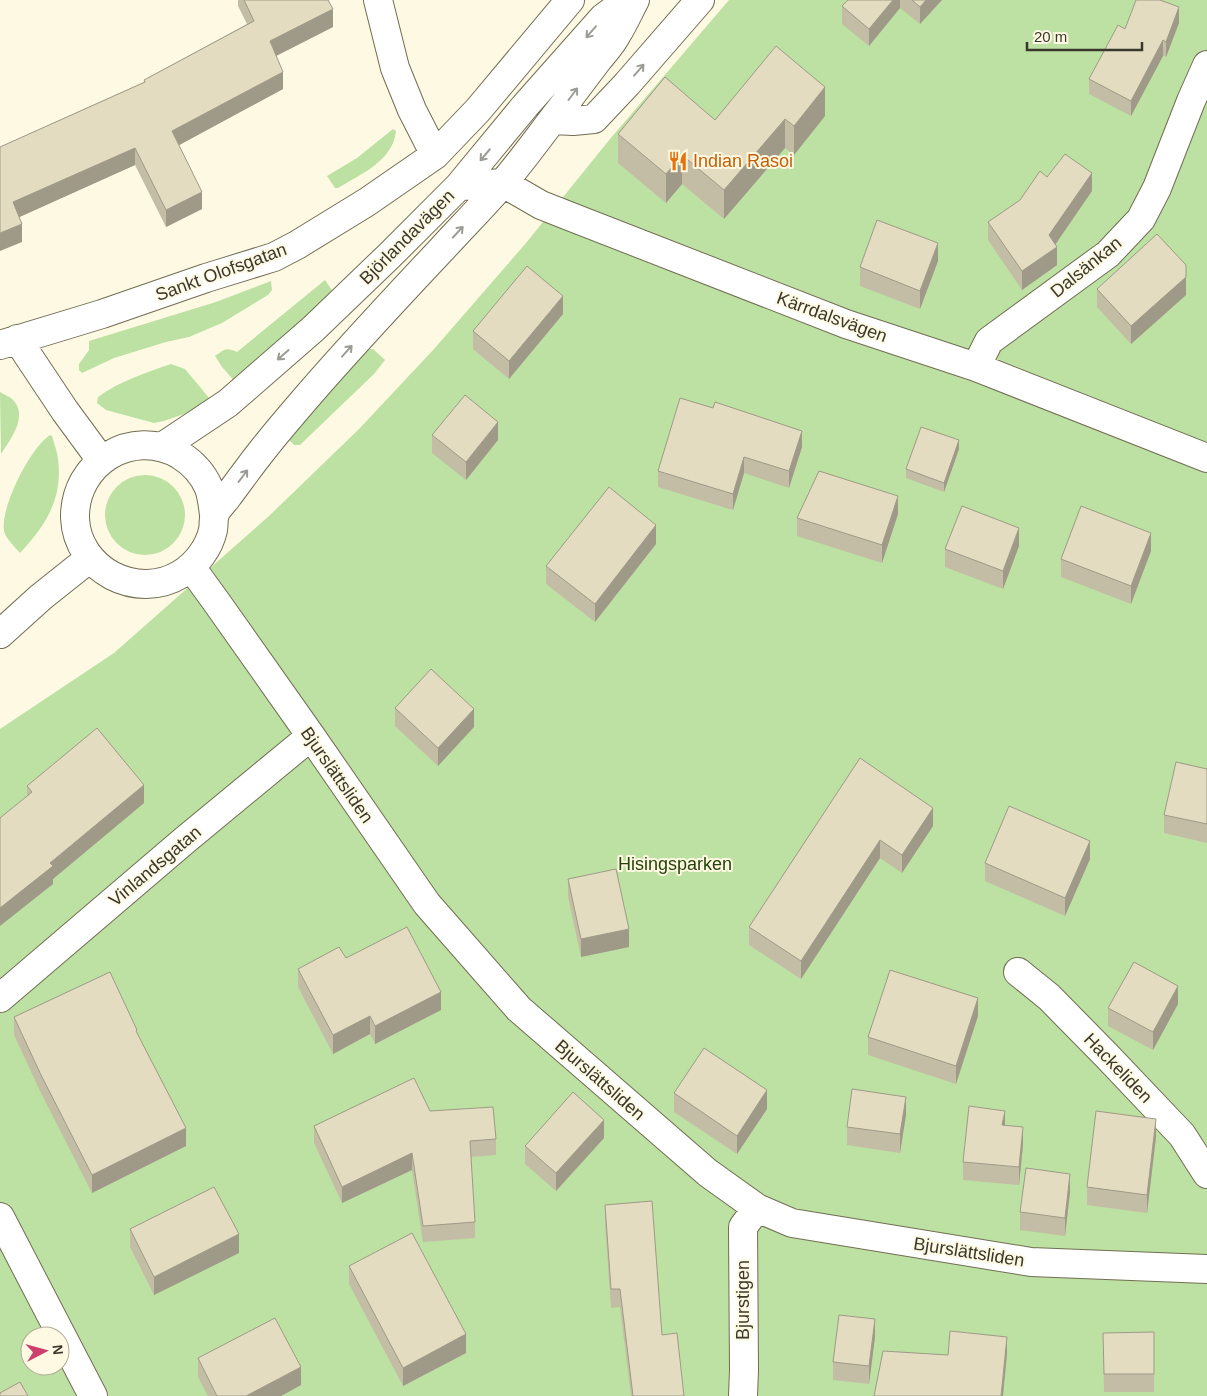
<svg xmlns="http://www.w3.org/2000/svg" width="1207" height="1396" font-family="Helvetica,sans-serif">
<rect width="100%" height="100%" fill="#fef9e3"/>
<path fill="#bce1a2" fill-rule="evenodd" d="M729,0H1207V1396H0V729L114,653L269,516L359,429L434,349L526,243L610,139ZM30,1336H60V1366H30Z
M393,129L396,131C393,161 361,174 338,188H335L327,176L357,158Z
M325,280L332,290L279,346L238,385L222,367L215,356C225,349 226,347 237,352Z
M271,281L272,290L268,295L222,323L189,337L166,342L114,358L82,373L79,370V364L89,350V341L216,302Z
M369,349H373L385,360L374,374L300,445H294L289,440L290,436L321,400Z
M171,364L185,369L210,399L184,414L164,421L154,423L106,410L97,403L98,397C120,381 145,373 171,364Z
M0,392C3,394 8,396 11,398C30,414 11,439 1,454Z
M50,435L52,436C54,443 57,451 58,459C63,499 46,525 20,553C15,547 6,539 4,531C0,508 30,448 50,435Z
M105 515a40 40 0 1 1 80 0a40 40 0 1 1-80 0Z"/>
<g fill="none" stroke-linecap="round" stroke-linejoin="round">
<defs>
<path id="minor" d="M378,0L395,68L412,110L435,155
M553,120L573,121L594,119L627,84L700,0
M459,186L503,183L541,205L574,218L846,324L976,367L1207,458
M17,339L65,411L101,460
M0,345L102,314L206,278L274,257L297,245L367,202L435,155L478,110L570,0
M976,367L989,341L1108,254L1141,219L1157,188L1191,101L1207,65
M162,447L228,403L313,329L389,256L459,186L525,106L603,18L627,0
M214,515C213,506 212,497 209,488C203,474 193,463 180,455C132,427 74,463 75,518C77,570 137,601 181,574C196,565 209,548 213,530C214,525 213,519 215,514C217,508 224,502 228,496C240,480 252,463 265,447C276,433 288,419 300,405C346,351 394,300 442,249C462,227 483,206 502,184C523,160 541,134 560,110C573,93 585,77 597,61C604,52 612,44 617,34C624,23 629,11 635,0
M191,567L215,600L311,736L427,904L519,1009L708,1173L757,1208L792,1223L1031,1262L1207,1269
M0,634L41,597L90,558
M1018,972L1049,997L1107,1056L1182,1135L1207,1174
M0,998L185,840L311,736
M0,1217L93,1396
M743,1396L744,1370L743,1227L757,1208"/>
</defs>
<use href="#minor" stroke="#726d54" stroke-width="30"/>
<use href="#minor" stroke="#fff" stroke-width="28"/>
</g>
<path fill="#c3bda6" d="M238,0H328L333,27L276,56L283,89L179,145L202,209L166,227L135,165L19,217L22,242L0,147L144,82V80L247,24L238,6Z
M848,0H942L920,24L900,8L869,46L842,24V6Z
M1179,23L1166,57L1163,56L1131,116L1089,94V79Z
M825,116L794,155L785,148L724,219L682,184L666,203L618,163V134L715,120Z
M1047,177L1092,191L1056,244L1057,265L1022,290L988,240V222L1020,200Z
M938,261L920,309L860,286V267Z
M1097,289L1186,295L1131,344L1097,307Z
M563,314L509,379L473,349V331Z
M432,435L498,440L466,480L432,453Z
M802,447L789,488L744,473L733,510L658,487V471Z
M959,449L944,492L906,478V469Z
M898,514L882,563L797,536V518Z
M656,544L595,622L546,584V566Z
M1019,546L1003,589L945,567V549Z
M1151,551L1131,604L1061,577V559Z
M395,708L474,727L438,766L395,726Z
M860,758L933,826L902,873L880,858L801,979L749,945V927Z
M1207,769V843L1164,833V815Z
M27,786L144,803L53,879V884L27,796Z
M1090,859L1065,916L985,881V863Z
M568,879L629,947L581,957L568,897Z
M346,958L441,1010L375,1044L370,1034L333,1054L298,987V969Z
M1178,1004L1153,1050L1108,1026V1008Z
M978,1016L956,1084L868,1055V1037Z
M14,1017L137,1034L186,1146L92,1193L41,1093L14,1035Z
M674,1093L767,1109L737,1154L674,1112Z
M430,1111L496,1139V1155L471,1157L475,1222V1238L423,1242L412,1170L342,1203L314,1143V1126Z
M906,1115L900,1153L847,1145V1127Z
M1005,1125L1023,1145L1019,1185L963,1180V1162Z
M1156,1137L1147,1213L1087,1205V1187Z
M604,1138L556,1191L525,1164V1146Z
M1070,1192L1065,1236L1020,1230V1212Z
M605,1205L662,1335L684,1396H631L620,1307L611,1308L605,1223Z
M130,1229L239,1253L154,1295L130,1247Z
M349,1266L466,1353L403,1386L349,1284Z
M1154,1332V1392H1104L1103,1333Z
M875,1337L869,1384L833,1380V1362Z
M198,1358L301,1385L281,1396H208L198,1377Z"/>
<path fill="#9f9a87" d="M893,0H900V8L869,46V29Z
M926,0H942L920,24V7Z
M1179,7V23L1166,57V42Z
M333,9V27L270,59V41Z
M1163,40V56L1131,116V101Z
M283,72V89L172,149V131Z
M825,87V116L794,155V126Z
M785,119V148L724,219V190Z
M135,148V165L13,220V202Z
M682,155V184L666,203V174Z
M1092,173V191L1050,252L1057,247V265L1022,290V271L1049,235Z
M202,192V209L166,227V210Z
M22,224V242L0,251V233Z
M938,243V261L920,309V291Z
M1186,277V295L1131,344V326Z
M563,296V314L509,379V361Z
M498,422V440L466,480V462Z
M802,431V447L789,488V471Z
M959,440V449L944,492V483Z
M744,457V473L733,510V494Z
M898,496V514L882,563V545Z
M656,525V544L595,622V604Z
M1019,528V546L1003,589V571Z
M1151,533V551L1131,604V586Z
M474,709V727L438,766V748Z
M144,785V803L53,879V884L0,926V908L50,863Z
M933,808V826L902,873V855Z
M880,840V858L801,979V961Z
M1090,841V859L1065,916V898Z
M629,929V947L581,957V939Z
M1178,986V1004L1153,1050V1032Z
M441,992V1010L375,1044V1026Z
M978,998V1016L956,1084V1066Z
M370,1016V1034L333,1054V1035Z
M767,1090V1109L737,1154V1136Z
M906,1097V1115L900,1153V1134Z
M1005,1111V1130L1002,1125Z
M1156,1119V1137L1147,1213V1195Z
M604,1120V1138L556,1191V1173Z
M1023,1127V1145L1019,1185V1167Z
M186,1128V1146L92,1193V1175Z
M412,1153V1170L342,1203V1187Z
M1070,1174V1192L1065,1236V1218Z
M239,1234V1253L154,1295V1277Z
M875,1319V1337L869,1384V1366Z
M466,1334V1353L403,1386V1368Z
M1007,1337V1354L1003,1396H1001Z
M301,1367V1385L281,1396H246Z"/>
<path fill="#e3dcc1" stroke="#9f9a87" d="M244,0H328L333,9L270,41L283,72L172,131L202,192L166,210L135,148L13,202L22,224L0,233V147L145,82L144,80L254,21Z
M848,0H893L869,29L842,6Z
M912,0H926L920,7Z
M1136,0H1160L1179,7L1166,42L1163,40L1131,101L1089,79L1118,25L1125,29Z
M776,46L825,87L794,126L785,119L724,190L682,155L666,174L618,134L665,77L715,120Z
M1065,154L1092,173L1049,235L1057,247L1022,271L988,222L1020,200L1040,171L1047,177Z
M877,220L938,243L920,291L860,267Z
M1157,234L1186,265V277L1131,326L1097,289Z
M527,266L563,296L509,361L473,331Z
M465,395L498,422L466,462L432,435Z
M680,398L713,408L715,402L802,431L789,471L744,457L733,494L658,471Z
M921,427L959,440L944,483L906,469Z
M819,471L898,496L882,545L797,518Z
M609,487L656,525L595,604L546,566Z
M962,506L1019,528L1003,571L945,549Z
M1081,506L1151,533L1131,586L1061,559Z
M431,669L474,709L438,748L395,708Z
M97,728L144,785L50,863L53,866L0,908V818L32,792L27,786Z
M860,758L933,808L902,855L880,840L801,961L749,927Z
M1176,762L1207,769V824L1164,815Z
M1009,806L1090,841L1065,898L985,863Z
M616,869L629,929L581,939L568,879Z
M407,927L441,992L375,1026L370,1016L333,1035L298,969L339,947L346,958Z
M1134,962L1178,986L1153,1032L1108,1008Z
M890,970L978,998L956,1066L868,1037Z
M110,972L137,1030L136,1031L186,1128L92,1175L41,1075L14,1017Z
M704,1048L767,1090L737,1136L674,1093Z
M414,1078L430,1111L493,1107L496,1139L470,1141L475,1222L423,1226L412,1153L342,1187L314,1126Z
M852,1089L906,1097L900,1134L847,1127Z
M573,1092L604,1120L556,1173L525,1146Z
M969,1106L1005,1111L1002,1125L1023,1127L1019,1167L963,1162Z
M1096,1111L1156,1119L1147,1195L1087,1187Z
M1026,1168L1070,1174L1065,1218L1020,1212Z
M214,1187L239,1234L154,1277L130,1229Z
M652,1201L662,1335L677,1333L684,1396H633L620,1289H611L605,1205Z
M412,1233L466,1334L403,1368L349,1266Z
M839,1315L875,1319L869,1366L833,1362Z
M275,1318L301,1367L246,1396H217L198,1358Z
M950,1331L1007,1337L1001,1396H874L883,1351L948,1355Z
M1154,1332V1374H1104L1103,1333Z
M20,1382L28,1396H0V1393Z"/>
<defs><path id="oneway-shaft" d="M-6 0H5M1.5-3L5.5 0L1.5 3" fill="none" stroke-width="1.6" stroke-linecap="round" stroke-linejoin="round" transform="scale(1.25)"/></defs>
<g stroke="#9c9c96">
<use href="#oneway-shaft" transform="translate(591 32) rotate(131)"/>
<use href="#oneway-shaft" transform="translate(639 70) rotate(-49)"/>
<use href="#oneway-shaft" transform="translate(573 94) rotate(-53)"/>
<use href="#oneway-shaft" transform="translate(485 155) rotate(130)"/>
<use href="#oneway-shaft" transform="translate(458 232) rotate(-47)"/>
<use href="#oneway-shaft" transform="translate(347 351) rotate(-48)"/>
<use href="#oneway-shaft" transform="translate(283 355) rotate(139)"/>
<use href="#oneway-shaft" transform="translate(243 476) rotate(-53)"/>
</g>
<defs>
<symbol id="restaurant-bare" viewBox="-9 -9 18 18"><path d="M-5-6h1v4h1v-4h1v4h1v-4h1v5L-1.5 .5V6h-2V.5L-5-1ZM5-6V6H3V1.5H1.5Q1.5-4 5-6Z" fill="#e8710a" stroke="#fef9e3" stroke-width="2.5" paint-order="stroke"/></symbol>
</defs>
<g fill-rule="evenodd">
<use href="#restaurant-bare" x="664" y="147" width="28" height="28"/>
</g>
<g text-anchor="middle" stroke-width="4" stroke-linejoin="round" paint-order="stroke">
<g font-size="18" fill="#c56008" stroke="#fef9e3" text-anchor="start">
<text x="693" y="167">Indian Rasoi</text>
</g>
<g font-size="18" fill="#3a382d" stroke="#fef9e3">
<text transform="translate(407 237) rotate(-45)" y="6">Björlandavägen</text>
<text transform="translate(1086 267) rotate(-39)" y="6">Dalsänkan</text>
<text transform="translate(221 272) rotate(-20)" y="6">Sankt Olofsgatan</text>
<text transform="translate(832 317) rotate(20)" y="6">Kärrdalsvägen</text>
<text transform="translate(337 775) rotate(55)" y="6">Bjurslättsliden</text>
<text transform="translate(155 866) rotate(-40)" y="6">Vinlandsgatan</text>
<text transform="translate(1118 1068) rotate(46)" y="6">Hackeliden</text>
<text transform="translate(600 1080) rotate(41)" y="6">Bjurslättsliden</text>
<text transform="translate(969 1252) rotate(9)" y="6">Bjurslättsliden</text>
<text transform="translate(743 1300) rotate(-90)" y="6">Bjurstigen</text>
</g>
<g font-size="18" fill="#254209" stroke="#fef9e3">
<text x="675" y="870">Hisingsparken</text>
</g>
</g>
<g transform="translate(45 1351) rotate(84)"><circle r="24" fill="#fef9e3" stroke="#b0ac9a"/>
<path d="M0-4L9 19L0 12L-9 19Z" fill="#cd406e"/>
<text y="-8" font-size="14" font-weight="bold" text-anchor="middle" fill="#3a382d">N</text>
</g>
<path d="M1027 42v8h115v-8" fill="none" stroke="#3a382d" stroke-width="2.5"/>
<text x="1034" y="42" font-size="15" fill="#3a382d" stroke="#fef9e3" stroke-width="4" paint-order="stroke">20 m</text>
</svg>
